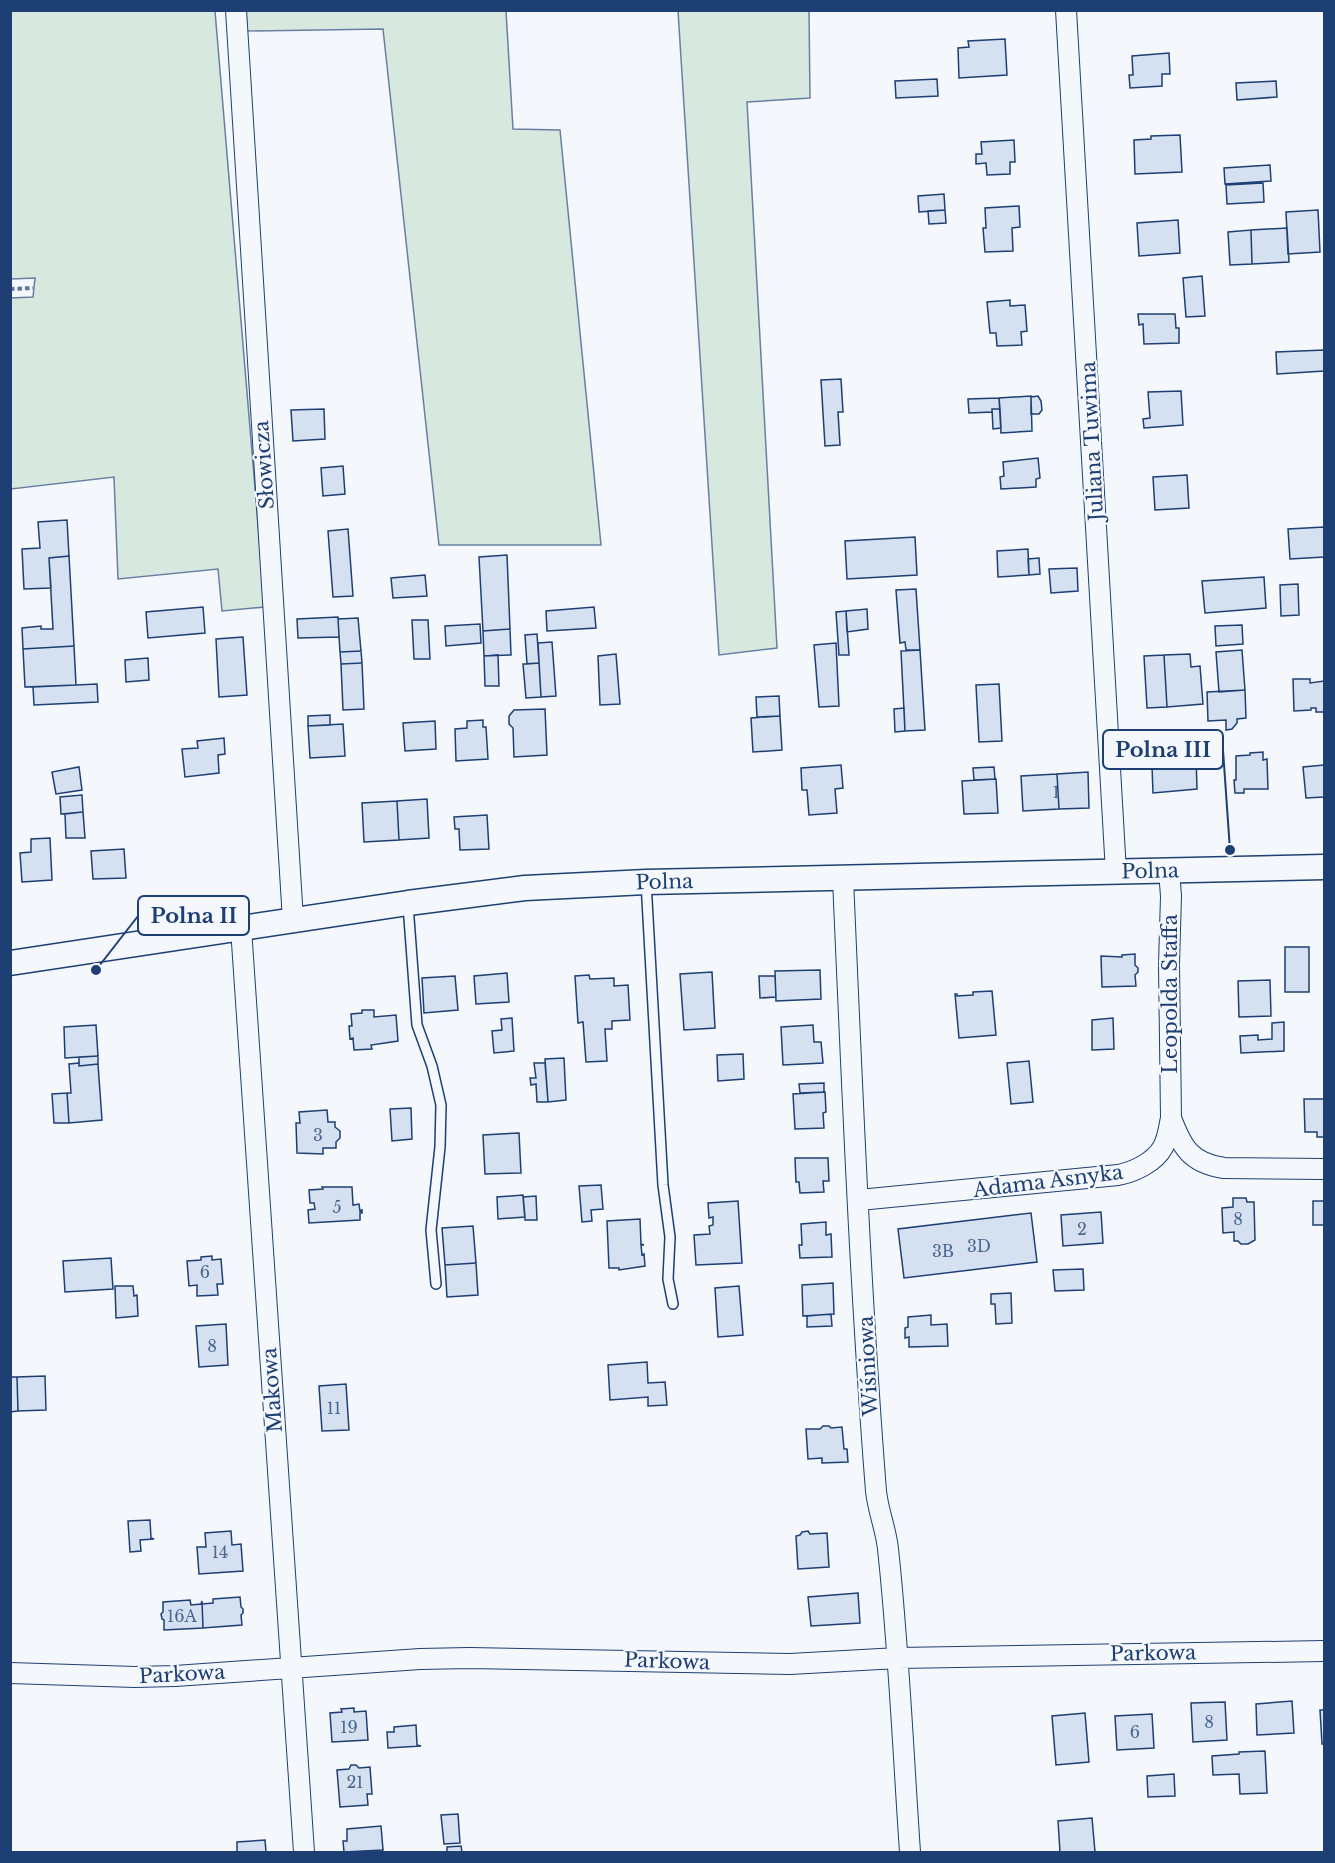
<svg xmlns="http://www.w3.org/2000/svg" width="1335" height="1863" font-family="'Libre Baskerville',serif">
<rect width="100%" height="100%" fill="#f4f7fb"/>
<path fill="#d7e8df" stroke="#687fa3" stroke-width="1.5" d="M11,11H215L265,607L222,611L218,569L118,579L114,477L11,489V298L33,297L35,278L11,279Z
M246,11H506L513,129L560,130L601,545H439L383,29L247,31Z
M678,11H809L810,98L747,102L777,648L719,655Z"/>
<path fill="#d5e0f0" stroke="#1d3f73" stroke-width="1.5" d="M1005,39L1007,75L959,78L958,48L969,47L968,41Z
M1169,53L1170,74H1162V86L1130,88L1129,75H1133L1132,56Z
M937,79L938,96L896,98L895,81Z
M1276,81L1277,97L1237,100L1236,83Z
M1180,135L1182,172L1135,174L1134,140L1151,139V136Z
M1014,140L1015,162H1010V174L987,175L986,163L976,164V154H982L981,142Z
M1270,165L1271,181L1225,184L1224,168Z
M1263,183L1264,202L1227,204L1226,185Z
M944,194L945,210L919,212L918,196Z
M1019,206L1020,227L1012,228L1013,251L985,252L983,228H986L985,208Z
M945,210L946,223L929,224L928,211Z
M1318,210L1320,252L1288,254L1286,212Z
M1178,220L1180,253L1139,256L1137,223Z
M1287,228L1289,262L1252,264L1251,230Z
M1251,230L1252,264L1230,265L1228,232Z
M1202,276L1205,316L1186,317L1183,278Z
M1010,300V306L1025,305L1027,331L1021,332L1022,345L997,346L996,333H990L987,302Z
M1138,314H1175L1176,328H1179V343L1144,344L1143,324L1139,325Z
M1324,350V371L1277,374L1276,352Z
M841,379L843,412H838L840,445L825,446L821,380Z
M1181,391L1183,425L1144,428L1143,419L1150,418L1148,392Z
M1031,396L1032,431L1001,433L999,398Z
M1038,396L1041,401L1042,410L1039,414H1031V397Z
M999,398L1000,409H992V412L969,413L968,399Z
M324,409L325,439L293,441L291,410Z
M992,409H1000L1001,428L993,429Z
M1038,458L1040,478L1036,479V487L1001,489L1000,477L1004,476L1003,462Z
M343,466L345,494L323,496L321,468Z
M1187,475L1189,508L1155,510L1153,477Z
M67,520L69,556L49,558L51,588L24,589L22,549L40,548L38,522Z
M1324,527V557L1290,559L1288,529Z
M348,529L353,596L333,597L328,531Z
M915,537L917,575L847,579L845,541Z
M1028,549L1029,575L998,577L997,551Z
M507,555L510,629L483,631L479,557Z
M69,556L74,646L23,649L22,628L41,626V629H53L49,558Z
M1039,558L1040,574L1029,575L1028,559Z
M1077,568L1078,591L1051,593L1049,569Z
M425,575L427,596L393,598L391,578Z
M1264,577L1266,608L1205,613L1202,581Z
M1298,584L1299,615L1281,616L1280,585Z
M916,589L920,650H906L905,642L900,643L896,590Z
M203,607L205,633L148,638L146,612Z
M594,607L596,628L547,631L546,611Z
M867,609L868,629L847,632L846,611Z
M846,611L849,655H839L836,612Z
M338,617L339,637L298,638L297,619Z
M358,618L361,651L340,652L338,619Z
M412,620H428L430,659H414Z
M480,624L481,643L446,646L445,626Z
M1242,625L1243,644L1216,646L1215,626Z
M510,629L511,655L484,656L483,631Z
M537,634L539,663L527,664L525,635Z
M243,637L247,695L219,697L216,639Z
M552,642L556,696L541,697L538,643Z
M836,643L839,706L819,707L814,645Z
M74,646L76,685L25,687L23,649Z
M920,650L925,730L905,731L901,651Z
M1242,650L1245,690L1219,692L1216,652Z
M361,651L362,663L341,664L340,652Z
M616,654L620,704L600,705L598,656Z
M1190,654L1191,667L1200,666L1203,704L1167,707L1164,655Z
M498,655L499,686H485L484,656Z
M1164,655L1167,707L1147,708L1144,656Z
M148,658L149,680L126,682L125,660Z
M362,663L364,709L343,710L341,664Z
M539,663L541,697L526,698L523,664Z
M1293,679H1310V683L1324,681V712H1316V708H1311V710L1294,711Z
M97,684L98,702L34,705L33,687Z
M999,684L1002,741L979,742L976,685Z
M1245,690L1246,718L1237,719V723L1232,729L1226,730V720L1208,721L1207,692Z
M779,696L780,716L757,717L756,697Z
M904,708L905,731L895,732L894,709Z
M545,709L547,755L514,757L513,728L509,724V716L514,710Z
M330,715V725L308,726V716Z
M780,716L782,750L753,752L751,718Z
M483,720V727H486L488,759L456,761L455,729L467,728V721Z
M435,721L436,749L405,751L403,723Z
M343,724L345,756L310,758L308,726Z
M224,738L225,754L218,755L219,773L185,777L182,749L198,748L197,741Z
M1189,749V756L1196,755L1197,789L1153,793L1152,766L1167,765L1166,750Z
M1263,752V760L1267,759L1268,789H1244V793H1235L1234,780H1236V756L1250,755V753Z
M841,765L843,788L835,789L837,813L809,815L807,790H802L801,768Z
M1324,765V797L1306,798L1303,767Z
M79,767L82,790L56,794L52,772Z
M994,767L995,779L974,780L973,768Z
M1088,772L1089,808L1059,809L1057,774Z
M1057,774L1059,809L1023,811L1021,776Z
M996,779L998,813L964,814L962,781Z
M82,795L83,812L61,814L60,797Z
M427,799L429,838L399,840L397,801Z
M397,801L399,840L364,842L362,803Z
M83,812L85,838H66L65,814Z
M487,815L489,849L460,850L459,829H455L454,817Z
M50,838L52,880L22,882L20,853L31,852V839Z
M124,849L126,878L93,879L91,851Z
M1285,947H1309V992H1285Z
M1135,954V965L1138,968V972L1135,975L1136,986L1102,987L1101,956L1122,957V955Z
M820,970L821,999L776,1001L775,971Z
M712,972L715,1028L684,1030L680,974Z
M507,973L509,1002L476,1004L474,976Z
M589,975L590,979L614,978V986L628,985L630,1020L612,1021V1029H605L607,1061L586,1062L583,1022L578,1023L575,976Z
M455,976L458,1010L424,1013L422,978Z
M759,976H775L776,997L760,998Z
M1270,980L1271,1016L1239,1017L1238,981Z
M992,991L996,1035L959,1038L955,994H957V996L973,995V992Z
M362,1010H374V1017L396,1015L398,1041L371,1045L372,1049L354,1050L353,1038L350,1039L349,1026H352L351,1014L362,1013Z
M512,1018L514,1051L494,1053L492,1031L502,1030L501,1019Z
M1113,1018L1114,1049L1092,1050V1020Z
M1284,1022V1051L1241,1053L1240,1036L1258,1035V1040L1272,1039V1023Z
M96,1025L98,1056L65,1058L64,1027Z
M813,1025L814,1042H821L823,1063L783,1065L781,1027Z
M743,1054L744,1079L718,1081L717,1055Z
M98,1056V1064L79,1066V1057Z
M564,1058L566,1100L548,1102L545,1059Z
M1029,1061L1033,1102L1011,1104L1007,1063Z
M79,1063V1066L98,1064L102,1120L69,1123L67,1093H71L69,1064Z
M534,1063H545L548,1102H537L536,1084L531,1085L530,1078H536Z
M824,1083V1092L800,1093L799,1084Z
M825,1092L826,1112L823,1113L824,1128L795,1129L793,1094Z
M67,1093L69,1123H54L52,1094Z
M1304,1099H1324V1137H1317V1132H1305Z
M411,1108L412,1139L392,1141L390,1109Z
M327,1110L328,1122H335V1127L340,1131V1138L336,1142V1148H323V1154L297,1153L296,1123H300L299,1112Z
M519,1133L521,1173L485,1174L483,1135Z
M795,1158H828L829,1181H823L824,1192L800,1193L799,1182H796Z
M601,1185L603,1209L591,1210L592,1221L582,1222L579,1186Z
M322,1187H352L353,1205L359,1204L360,1211L362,1210V1213H360V1220L309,1223L308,1210L315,1209L314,1203H310L309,1190L323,1189Z
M523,1195L525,1217L498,1219L497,1197Z
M536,1196L537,1220H525L523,1197Z
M1233,1198H1246L1247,1202H1254L1255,1240L1248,1244H1241L1238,1241H1234V1232L1223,1233L1222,1208L1233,1207Z
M738,1201L742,1263L696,1265L694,1235L710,1234L709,1226L713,1225V1217L709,1218L708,1203Z
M1313,1201H1324V1225H1313Z
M1101,1212L1103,1243L1063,1246L1061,1215Z
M1031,1213L1037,1262L904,1278L898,1229Z
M640,1219L641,1244L644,1245H641L642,1255L644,1254L645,1266L619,1270V1268H609L607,1221Z
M826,1222V1235L831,1234L832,1257L800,1258L799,1245H802L801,1224Z
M473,1226L476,1263L445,1265L442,1228Z
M212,1256V1260L221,1259L223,1284H217L218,1295L197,1296V1285L189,1286L187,1261L201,1260V1257Z
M111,1258L113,1289L65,1292L63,1261Z
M476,1263L478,1295L447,1297L445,1265Z
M1083,1269L1084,1290L1055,1291L1053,1270Z
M833,1283L834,1314L803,1316L802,1285Z
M115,1286H133L134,1296L137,1295L138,1316L116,1318Z
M739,1286L743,1335L718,1337L715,1288Z
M1011,1293L1012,1323L996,1324L995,1304H991V1294Z
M831,1314L832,1326L807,1327V1316Z
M931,1315V1325L947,1324L948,1346L909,1347V1337L905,1338V1328L908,1327V1317Z
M226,1324L228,1365L199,1367L196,1326Z
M647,1362L648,1383L665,1382L667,1405L648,1406V1397L610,1400L608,1365Z
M45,1376L46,1410L18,1411L17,1377Z
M10,1377H17L18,1411L10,1412Z
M346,1384L349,1430L322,1431L319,1386Z
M823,1426H829L831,1428L842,1427L844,1449H847L848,1462L822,1463V1458L808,1459L806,1429H820Z
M150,1520L151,1538L154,1539L140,1540L141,1551L130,1552L128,1521Z
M231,1531L232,1545L241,1544L243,1571L199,1574L197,1547H206L205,1533Z
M808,1531L810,1534L827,1533L829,1567L798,1569L796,1536L800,1535L802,1532Z
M858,1593L860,1623L811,1626L808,1597Z
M240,1597L241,1607L243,1609V1613L241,1615L242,1625L203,1628L202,1601V1604L213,1603V1599Z
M190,1600L191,1605L201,1604L202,1601L203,1628L164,1630V1620L162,1619L161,1614L163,1612V1602Z
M1292,1701L1294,1733L1257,1735L1256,1704Z
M1225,1702L1227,1740L1193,1742L1191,1703Z
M354,1708V1712L366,1711L368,1740L332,1742L330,1713L342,1712L341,1709Z
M1320,1710H1324V1744H1322Z
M1085,1713L1089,1762L1056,1765L1052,1716Z
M1152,1714L1154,1748L1117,1750L1115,1716Z
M416,1725L417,1745L421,1746L388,1748L387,1732H394V1727Z
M1265,1751L1267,1793L1240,1794L1239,1774L1213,1775L1212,1756L1239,1754V1752Z
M351,1765H356L359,1768L370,1767L372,1794H367L368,1805L340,1807L337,1770L349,1769Z
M1174,1774L1175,1796L1148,1797L1147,1776Z
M458,1814L460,1843L444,1844L441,1815Z
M1092,1818L1095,1852H1060L1058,1821Z
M381,1826L383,1850L344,1852L343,1841H347V1829Z
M265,1840L266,1852H237V1842Z
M461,1846L462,1852H447V1847Z
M383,1850V1852H349Z"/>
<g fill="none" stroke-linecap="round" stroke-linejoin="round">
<defs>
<path id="service" d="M646,882L663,1185L670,1237L668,1279L673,1304
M408,905L417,1025L432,1066L441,1105L440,1147L431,1230L436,1284"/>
<path id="minor" d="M236,10L293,920
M1066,10L1116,872
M843,879C852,1083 860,1288 876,1491C878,1511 886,1529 888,1549C899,1650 903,1751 910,1852
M241,928L304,1852
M1171,1118C1182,1147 1190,1163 1224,1168L1324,1169
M859,1200L1118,1175C1134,1172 1155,1162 1163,1147C1168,1138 1169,1127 1171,1118L1169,964L1171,896L1169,871
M10,1673L135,1677L175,1676L420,1659L469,1658L790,1664L898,1658L1324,1651"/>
<g id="tertiary">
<path id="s1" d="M10,963L408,903L525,888L646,882L1324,867"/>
</g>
</defs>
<use href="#service" stroke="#1d3f73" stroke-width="12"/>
<use href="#minor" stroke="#1d3f73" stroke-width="22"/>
<use href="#tertiary" stroke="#1d3f73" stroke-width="27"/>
<path stroke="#5e769c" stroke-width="4" stroke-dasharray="4.5 3" stroke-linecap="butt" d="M10,289L33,288"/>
<use href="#service" stroke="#f4f7fb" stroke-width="9"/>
<use href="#minor" stroke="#f4f7fb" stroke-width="20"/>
<use href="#tertiary" stroke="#f4f7fb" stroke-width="24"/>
</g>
<g text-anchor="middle" stroke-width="4.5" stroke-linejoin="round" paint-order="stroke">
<g font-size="16" fill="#4b6792">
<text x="1056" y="798">1</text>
<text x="318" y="1141">3</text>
<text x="337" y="1213">5</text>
<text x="1238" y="1225">8</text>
<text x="1082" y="1235">2</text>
<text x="979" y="1252">3D</text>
<text x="943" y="1257">3B</text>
<text x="205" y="1278">6</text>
<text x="212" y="1352">8</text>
<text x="334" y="1414">11</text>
<text x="220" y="1558">14</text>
<text x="182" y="1622">16A</text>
<text x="1209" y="1728">8</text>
<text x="349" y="1733">19</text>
<text x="1135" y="1738">6</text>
<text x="355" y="1788">21</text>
</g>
<g font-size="20" fill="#1d3f73" stroke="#f4f7fb">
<text transform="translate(1092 441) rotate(-93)" y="7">Juliana Tuwima</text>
<text transform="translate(264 465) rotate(-94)" y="7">Słowicza</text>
<text dy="7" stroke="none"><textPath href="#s1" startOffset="1146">Polna</textPath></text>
<text dy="7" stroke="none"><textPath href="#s1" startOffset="660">Polna</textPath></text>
<text transform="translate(1170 994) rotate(-90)" y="7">Leopolda Staffa</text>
<text transform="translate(1048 1181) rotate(-7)" y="7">Adama Asnyka</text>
<text transform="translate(868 1366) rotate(-93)" y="7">Wiśniowa</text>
<text transform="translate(272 1390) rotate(-94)" y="7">Makowa</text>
<text transform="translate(1153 1653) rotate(-1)" y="7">Parkowa</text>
<text transform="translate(667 1661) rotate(2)" y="7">Parkowa</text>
<text transform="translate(182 1674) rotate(-3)" y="7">Parkowa</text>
</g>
</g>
<path fill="none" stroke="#1d3f73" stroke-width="2" d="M1230 850L1223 750M96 970L138 916"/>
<g fill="#1d3f73" stroke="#f4f7fb" stroke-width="2">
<circle cx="1230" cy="850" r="6"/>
<circle cx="96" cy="970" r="6"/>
</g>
<g fill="#f4f7fb" stroke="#1d3f73" stroke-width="2">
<rect x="1103" y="730" width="120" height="39" rx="6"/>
<rect x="138" y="896" width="111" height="39" rx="6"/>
</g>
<g font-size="21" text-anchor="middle" font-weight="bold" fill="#1d3f73">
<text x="1163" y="757">Polna III</text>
<text x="194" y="923">Polna II</text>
</g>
<rect width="1335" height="1863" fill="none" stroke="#1d3f73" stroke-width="24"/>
</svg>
